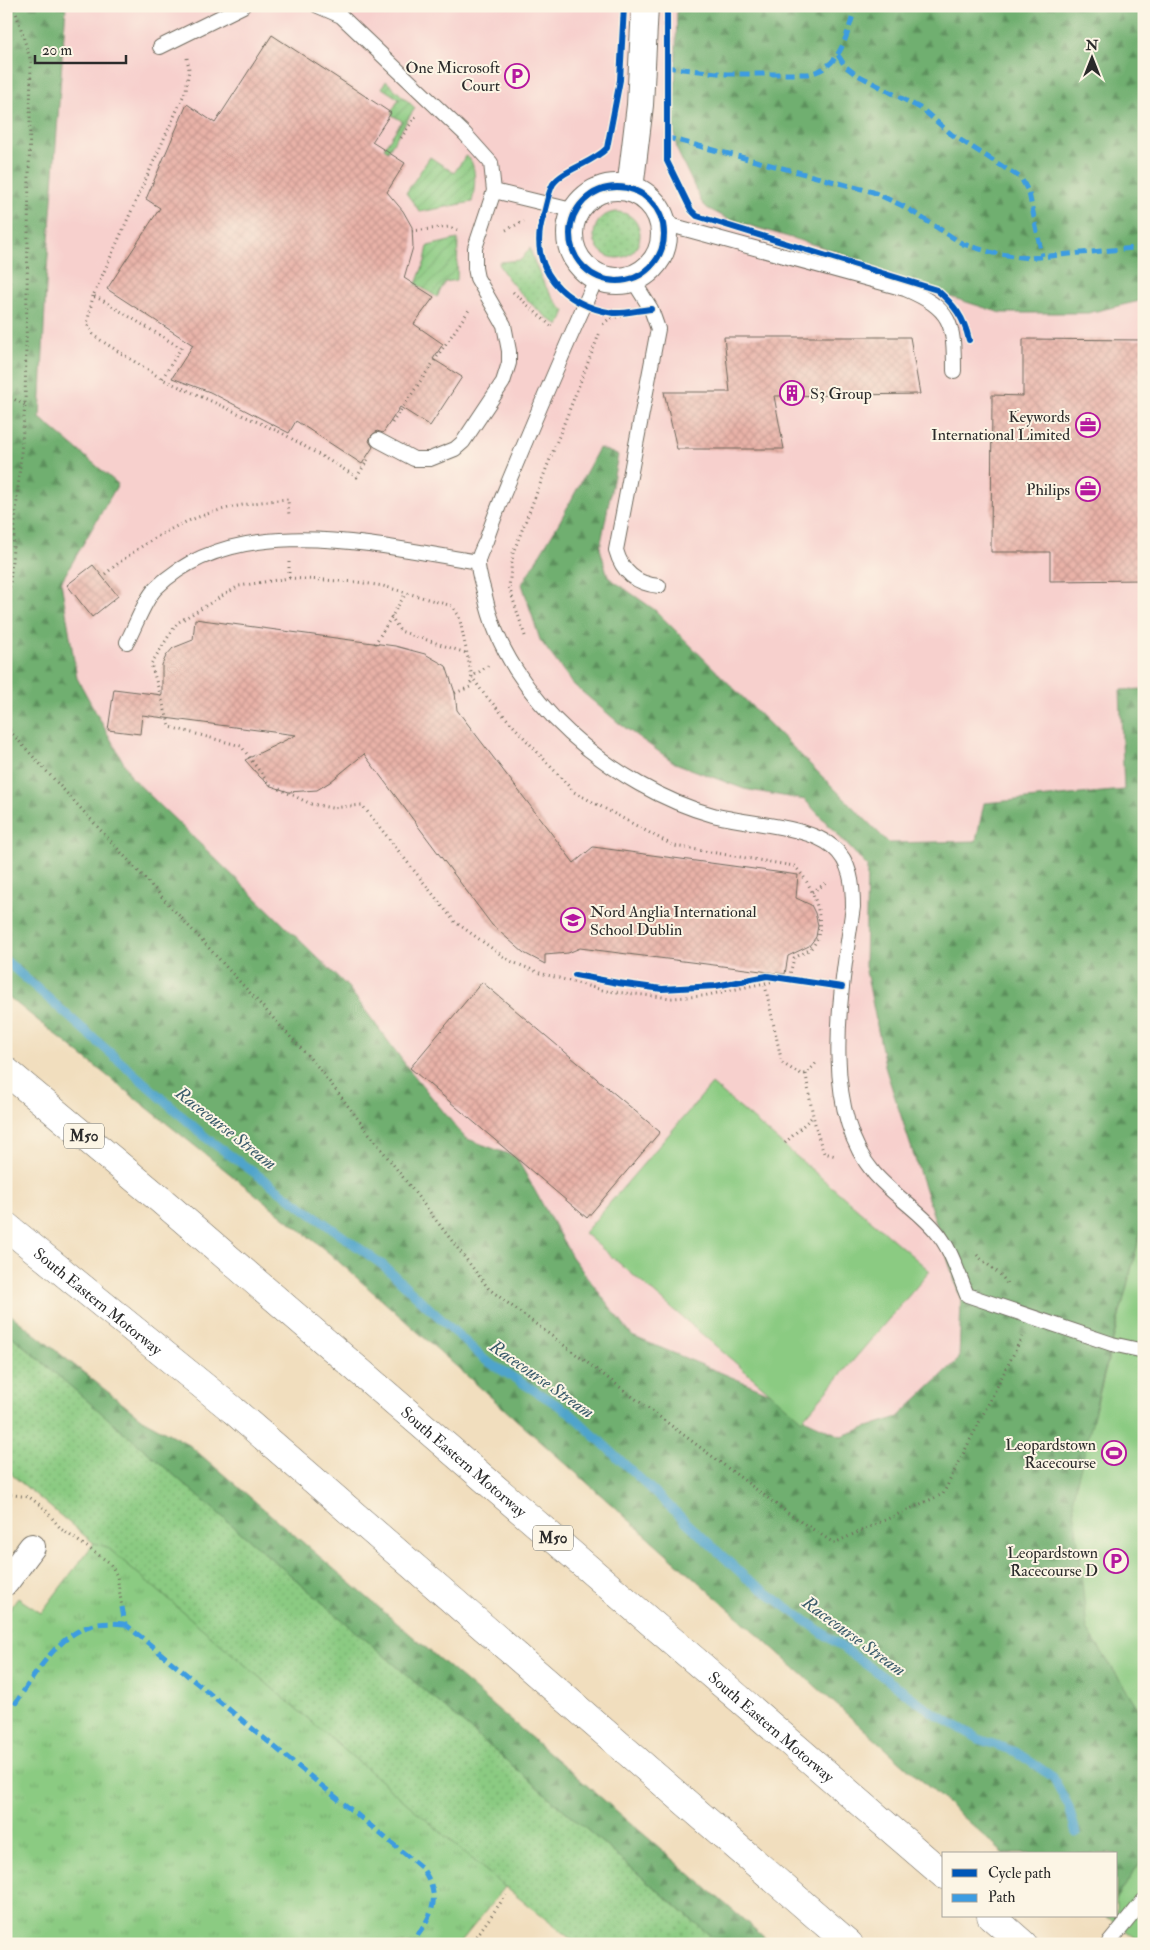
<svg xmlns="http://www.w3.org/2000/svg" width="1150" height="1950" font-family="'IM FELL Double Pica',serif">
<defs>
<pattern id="grass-dots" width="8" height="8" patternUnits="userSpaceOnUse" patternTransform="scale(1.25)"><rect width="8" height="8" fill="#8bcb82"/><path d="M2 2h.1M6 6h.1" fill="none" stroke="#78ae70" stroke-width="1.8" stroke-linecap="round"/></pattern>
<pattern id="forest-firs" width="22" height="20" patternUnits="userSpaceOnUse" patternTransform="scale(1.25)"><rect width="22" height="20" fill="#70af70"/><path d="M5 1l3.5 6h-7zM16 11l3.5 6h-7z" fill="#5c8f5c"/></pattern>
<pattern id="park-tufts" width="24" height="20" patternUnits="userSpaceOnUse" patternTransform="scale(1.25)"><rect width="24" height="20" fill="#8bcb82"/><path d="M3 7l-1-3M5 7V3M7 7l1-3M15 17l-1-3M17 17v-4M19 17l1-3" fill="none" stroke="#78ae70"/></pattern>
<pattern id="garden-furrows" width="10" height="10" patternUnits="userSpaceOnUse" patternTransform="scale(1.25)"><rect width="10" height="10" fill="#8bcb82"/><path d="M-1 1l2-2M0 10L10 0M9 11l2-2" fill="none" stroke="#78ae70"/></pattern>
<pattern id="building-cross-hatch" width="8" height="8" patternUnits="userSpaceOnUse" patternTransform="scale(1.25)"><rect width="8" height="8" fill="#e9b2a8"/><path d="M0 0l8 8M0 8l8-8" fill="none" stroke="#c89991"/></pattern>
</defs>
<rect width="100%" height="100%" fill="#fcf5e5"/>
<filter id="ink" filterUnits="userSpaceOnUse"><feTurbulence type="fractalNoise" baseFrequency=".02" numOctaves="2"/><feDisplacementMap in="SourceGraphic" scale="10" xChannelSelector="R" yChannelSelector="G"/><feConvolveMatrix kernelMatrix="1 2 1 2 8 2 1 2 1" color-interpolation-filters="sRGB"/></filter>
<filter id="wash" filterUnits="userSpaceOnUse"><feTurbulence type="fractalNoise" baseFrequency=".0096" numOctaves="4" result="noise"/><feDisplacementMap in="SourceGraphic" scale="20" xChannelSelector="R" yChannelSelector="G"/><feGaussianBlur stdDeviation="1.12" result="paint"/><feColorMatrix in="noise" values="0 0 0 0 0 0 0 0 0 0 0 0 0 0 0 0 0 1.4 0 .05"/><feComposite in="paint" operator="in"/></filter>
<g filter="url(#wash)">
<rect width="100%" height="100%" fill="#f1debe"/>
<path fill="#f7d0cd" d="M6,6H1144V1220L1095,1408L1087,1629L1004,1742L6,920Z"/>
<path fill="url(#grass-dots)" stroke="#5b7b56" d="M594 235a23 23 0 1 1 46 0a23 23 0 1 1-46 0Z
M530,248C536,269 548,297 565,311L559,326C536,310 515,291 500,267L499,262L521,260Z
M6,1331L60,1376L720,1944H577L505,1887L6,1470Z"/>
<path fill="url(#forest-firs)" stroke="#4e6d4e" d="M6,6H66L46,284L40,418L118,484L61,582L77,678L132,778L348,987L408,1068L465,1138L516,1157L572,1257L632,1336L780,1397L808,1421L841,1436L898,1417L959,1359L961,1300L886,1070L865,966L867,866L805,800L744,789L675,763L620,724L574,685L540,640L522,584L560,521L599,448L618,455L600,548L608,577L655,610L889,843L976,841L984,803L1124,790L1120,690L1144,689V1220L1095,1408L1087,1629L1144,1717V1856L1116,1900V1854H1004L329,1253L6,995Z
M677,6H1144V300L1088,313H1001L916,286L835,251L728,219L707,208L702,203L677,150L674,131Z
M6,1311L142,1419L188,1444L772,1944H720L6,1331Z"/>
<path fill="url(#park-tufts)" stroke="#5b7b56" d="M94,1543L107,1547L505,1887L459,1944H6V1614L18,1598L41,1613Z"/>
<path fill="url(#garden-furrows)" stroke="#5b7b56" d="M386,81L415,108L388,151L384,148L402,121L392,115V111L399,99L382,88Z
M466,155C478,164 475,189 472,202L420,212L406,193L430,157L454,173Z
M458,239L457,280L445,282L437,297L416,284L425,261L428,246Z"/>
<path fill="#8bcb82" stroke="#5b7b56" d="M712,1084L930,1271L802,1420L584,1233Z
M1144,1220V1717L1087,1629L1073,1497Z
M1144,1856V1944L1106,1916H1116V1900Z"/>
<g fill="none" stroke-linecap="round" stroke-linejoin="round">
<path stroke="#50a4cb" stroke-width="9" d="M6,961L209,1140L384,1266L485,1360L569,1412L745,1577L932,1712L979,1739L1016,1752L1053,1777L1069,1807L1076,1833"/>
</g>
<g id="blocks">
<path fill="url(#building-cross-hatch)" d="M272,35L391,113L372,142L405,163L387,192L403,211L412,227L413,247L404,278L434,297L414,324L443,344L433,359L462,377L430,426L400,407L383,433L377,431L371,436L369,441L373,447L362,464L296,421L289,433L210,392L172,378L193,345L107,289L160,208L146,199L187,104L215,123Z
M724,337H910L920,394L774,396L784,449H677L664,392H730Z
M1023,339L1143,340L1144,580L1050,581V552H991L992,395L1023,396Z
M93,565L118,596L92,617L67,585Z
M195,619L395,646L425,654L446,666L455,693L457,710L574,863L593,847L798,875L796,898L811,905L815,913L818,925L816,937L809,946L788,956L785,974L580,948L568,953L545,955V964L524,953L492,925L364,754L330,782L317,790L289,792L271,786L260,777L245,760L296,735L142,715L140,734L108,730L114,689L162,695V665L166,656L173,648L193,640Z
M482,982L660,1132L587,1218L410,1068Z"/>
</g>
</g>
<g filter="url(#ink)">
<use href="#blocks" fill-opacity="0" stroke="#706a5e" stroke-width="1"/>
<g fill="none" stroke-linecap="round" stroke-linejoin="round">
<defs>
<path id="lane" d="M318,6L341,16L465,134L491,163L494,191L475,248V268L477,278L504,325L509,351V363L503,382L463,442L455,449L430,459H414L378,440
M160,47L243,6
M494,191L576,211
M663,223L905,289C952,309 954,323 954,371
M597,277C567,343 539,409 511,476C502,498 493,519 486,541C483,547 479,555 478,561C477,571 483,586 485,596C506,698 615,788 713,815C746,824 808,825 833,847C851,862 853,885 853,907C842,985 818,1106 874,1173C892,1194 917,1209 935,1230C951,1248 958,1273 967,1295L1112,1344L1144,1351
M631,277L651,309L658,329L616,550C622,572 636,584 659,586
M127,642C135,627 145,599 156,588C237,509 380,546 478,562
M1108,1944L1144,1900"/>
<path id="street" d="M570 234a47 47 0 1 1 94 0a47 47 0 1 1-94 0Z
M630,189L640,105L645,6
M6,1582L32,1547"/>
<g id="highway">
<path id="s1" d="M6,1071L162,1201L944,1875"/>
<path id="s2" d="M6,1226L233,1410L849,1944"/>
<path d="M991,1916L1023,1944"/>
</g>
</defs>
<use href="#lane" stroke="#706a5e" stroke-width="16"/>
<use href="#street" stroke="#706a5e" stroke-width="28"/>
<use href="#highway" stroke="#706a5e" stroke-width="29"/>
<path stroke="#706a5e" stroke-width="3" stroke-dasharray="1 4" stroke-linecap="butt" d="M187,58L189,69L186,90L93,296L102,300L181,348L162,379L282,433L357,477L368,459
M401,138L416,116
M506,230L524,221
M412,231L449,227L457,230
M513,292L551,326
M93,296L87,324L94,336L162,379
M603,324L610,318L629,315
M6,395L25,405
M392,423L469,310
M105,574C166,524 209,506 288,499L289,517
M289,578L357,582L383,586L452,606L459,616L472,677L484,694L574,792L674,846L794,866C812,881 831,928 811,948C807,952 799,955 794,958L789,978L703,996L672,998L606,991L540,973L510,961L455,922L362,805L332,808L311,804L269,784L241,746L170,727L151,664L177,623L239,586Z
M289,578V561
M391,616L400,631L466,653
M6,632L25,405L31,62L14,6
M525,636L509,587L513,553L600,332
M375,644L406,593
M455,693L470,687L472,677L489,665
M6,727L318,1067L489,1289L789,1514L834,1543L943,1494L1022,1337
M812,892L828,882
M765,985L782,1063L798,1073L806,1074L816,1063
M806,1074C810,1101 814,1127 824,1153L836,1156
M785,1143L813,1116
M977,1255C985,1264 1005,1275 1007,1285
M6,1494L29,1497L44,1508L61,1529L110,1563L117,1576L122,1607
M471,1944L506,1895"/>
<use href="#lane" stroke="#fff" stroke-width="14"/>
<use href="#street" stroke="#fff" stroke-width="26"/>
<use href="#highway" stroke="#fff" stroke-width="28"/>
<path stroke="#3d9ce1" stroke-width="5" stroke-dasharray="10 5" stroke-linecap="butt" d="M838,55L845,66L854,73L922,109L951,134L1021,178L1029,193L1042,256
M665,67L726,74H808C842,68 846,35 856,6
M665,137L873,192L905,207L963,244L993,253L1028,258L1144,247
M122,1607L125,1624L422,1868C444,1899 431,1918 410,1944
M6,1717C29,1686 50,1641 87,1627C99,1622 113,1623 125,1624"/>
<defs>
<path id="cycleway" d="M624,6L620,80L607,148C593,163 564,169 553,184C548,193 546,207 543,217C527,268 564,306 613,313C625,314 639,310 651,309
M667,6V161L691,210L697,216L937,290C954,305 964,317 969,340
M570 234a47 47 0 1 1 94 0a47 47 0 1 1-94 0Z
M575,975L618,983L662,989L716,986L767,976L842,987"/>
</defs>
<use href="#cycleway" stroke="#fcf5e5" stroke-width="9"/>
<use href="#cycleway" stroke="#0057b8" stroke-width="6"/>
</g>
</g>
<defs>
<symbol id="parking-ring" viewBox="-11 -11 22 22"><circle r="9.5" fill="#fcf5e5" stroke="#b5179e" stroke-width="1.5"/><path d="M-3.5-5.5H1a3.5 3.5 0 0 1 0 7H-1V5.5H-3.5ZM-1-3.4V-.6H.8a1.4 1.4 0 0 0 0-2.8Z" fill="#b5179e"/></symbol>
<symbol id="building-ring" viewBox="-11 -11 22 22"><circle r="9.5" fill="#fcf5e5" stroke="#b5179e" stroke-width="1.5"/><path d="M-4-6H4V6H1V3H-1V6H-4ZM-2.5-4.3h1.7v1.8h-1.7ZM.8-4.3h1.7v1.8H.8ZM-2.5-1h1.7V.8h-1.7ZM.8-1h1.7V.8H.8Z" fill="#b5179e"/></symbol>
<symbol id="office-ring" viewBox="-11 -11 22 22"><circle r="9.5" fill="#fcf5e5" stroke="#b5179e" stroke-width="1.5"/><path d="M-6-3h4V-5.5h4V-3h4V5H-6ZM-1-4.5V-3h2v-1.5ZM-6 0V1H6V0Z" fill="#b5179e"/></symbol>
<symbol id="school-ring" viewBox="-11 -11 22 22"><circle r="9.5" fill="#fcf5e5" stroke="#b5179e" stroke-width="1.5"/><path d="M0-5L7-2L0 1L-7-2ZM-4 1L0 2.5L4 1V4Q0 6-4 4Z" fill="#b5179e"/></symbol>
<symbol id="stadium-ring" viewBox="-11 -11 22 22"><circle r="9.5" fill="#fcf5e5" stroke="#b5179e" stroke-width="1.5"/><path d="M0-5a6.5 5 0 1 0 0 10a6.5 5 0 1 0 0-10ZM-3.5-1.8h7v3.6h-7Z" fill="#b5179e"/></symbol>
</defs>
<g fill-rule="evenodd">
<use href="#parking-ring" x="503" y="62" width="28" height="28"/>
<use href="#building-ring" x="778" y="379" width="28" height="28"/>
<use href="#office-ring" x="1074" y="411" width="28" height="28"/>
<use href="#office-ring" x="1074" y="475" width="28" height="28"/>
<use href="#school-ring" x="559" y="906" width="28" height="28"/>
<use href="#stadium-ring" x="1100" y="1439" width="28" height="28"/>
<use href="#parking-ring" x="1102" y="1547" width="28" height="28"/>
</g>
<g text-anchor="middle" stroke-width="4" stroke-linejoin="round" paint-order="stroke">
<g fill="#fcf5e5" stroke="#6a6863" stroke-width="1">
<rect x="64" y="1123.5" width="40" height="25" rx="4"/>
<rect x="533" y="1525.5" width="40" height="25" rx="4"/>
</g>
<g font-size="15" font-weight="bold" fill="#2b2b2b">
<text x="84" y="1141">M50</text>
<text x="553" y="1543">M50</text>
</g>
<g font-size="16" fill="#2b2b2b" stroke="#fcf5e5" text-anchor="end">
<text x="500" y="73">One Microsoft<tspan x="500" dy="18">Court</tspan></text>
<text x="810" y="399" text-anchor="start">S3 Group</text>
<text x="1070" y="422">Keywords<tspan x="1070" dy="18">International Limited</tspan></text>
<text x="1070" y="495">Philips</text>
<text x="590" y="917" text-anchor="start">Nord Anglia International<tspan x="590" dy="18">School Dublin</tspan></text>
<text x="1096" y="1450">Leopardstown<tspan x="1096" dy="18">Racecourse</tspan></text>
<text x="1098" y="1558">Leopardstown<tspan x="1098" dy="18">Racecourse D</tspan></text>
</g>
<g font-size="16" fill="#2b2b2b" stroke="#fcf5e5">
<text dy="6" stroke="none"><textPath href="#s2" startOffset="119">South Eastern Motorway</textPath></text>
<text dy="6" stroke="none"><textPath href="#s1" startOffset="602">South Eastern Motorway</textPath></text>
<text dy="6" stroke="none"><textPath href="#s1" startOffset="1008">South Eastern Motorway</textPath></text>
</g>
<g font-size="18" font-style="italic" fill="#3a5b6b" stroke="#fcf5e5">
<text transform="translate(226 1128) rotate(38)" y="6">Racecourse Stream</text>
<text transform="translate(542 1379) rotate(35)" y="6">Racecourse Stream</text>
<text transform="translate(854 1636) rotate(36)" y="6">Racecourse Stream</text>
</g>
</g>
<rect width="1150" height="1950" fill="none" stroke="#fcf5e5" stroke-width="25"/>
<rect x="942" y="1852" width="175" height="65" fill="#fcf5e5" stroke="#a8a49b"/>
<rect x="952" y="1869" width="25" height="8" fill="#0057b8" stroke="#a8a49b"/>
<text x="988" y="1878" font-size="15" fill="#2b2b2b">Cycle path</text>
<rect x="952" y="1894" width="25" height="8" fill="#3d9ce1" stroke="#a8a49b"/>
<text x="988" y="1902" font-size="15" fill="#2b2b2b">Path</text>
<g transform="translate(1092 58)" stroke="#fcf5e5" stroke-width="4" paint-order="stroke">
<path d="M0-4L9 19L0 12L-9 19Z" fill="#2b2b2b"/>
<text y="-8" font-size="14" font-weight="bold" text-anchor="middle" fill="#2b2b2b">N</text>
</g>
<path d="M35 55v8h91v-8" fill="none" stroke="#2b2b2b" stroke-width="2.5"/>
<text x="42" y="55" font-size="15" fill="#2b2b2b" stroke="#fcf5e5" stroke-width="4" paint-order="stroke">20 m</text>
</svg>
